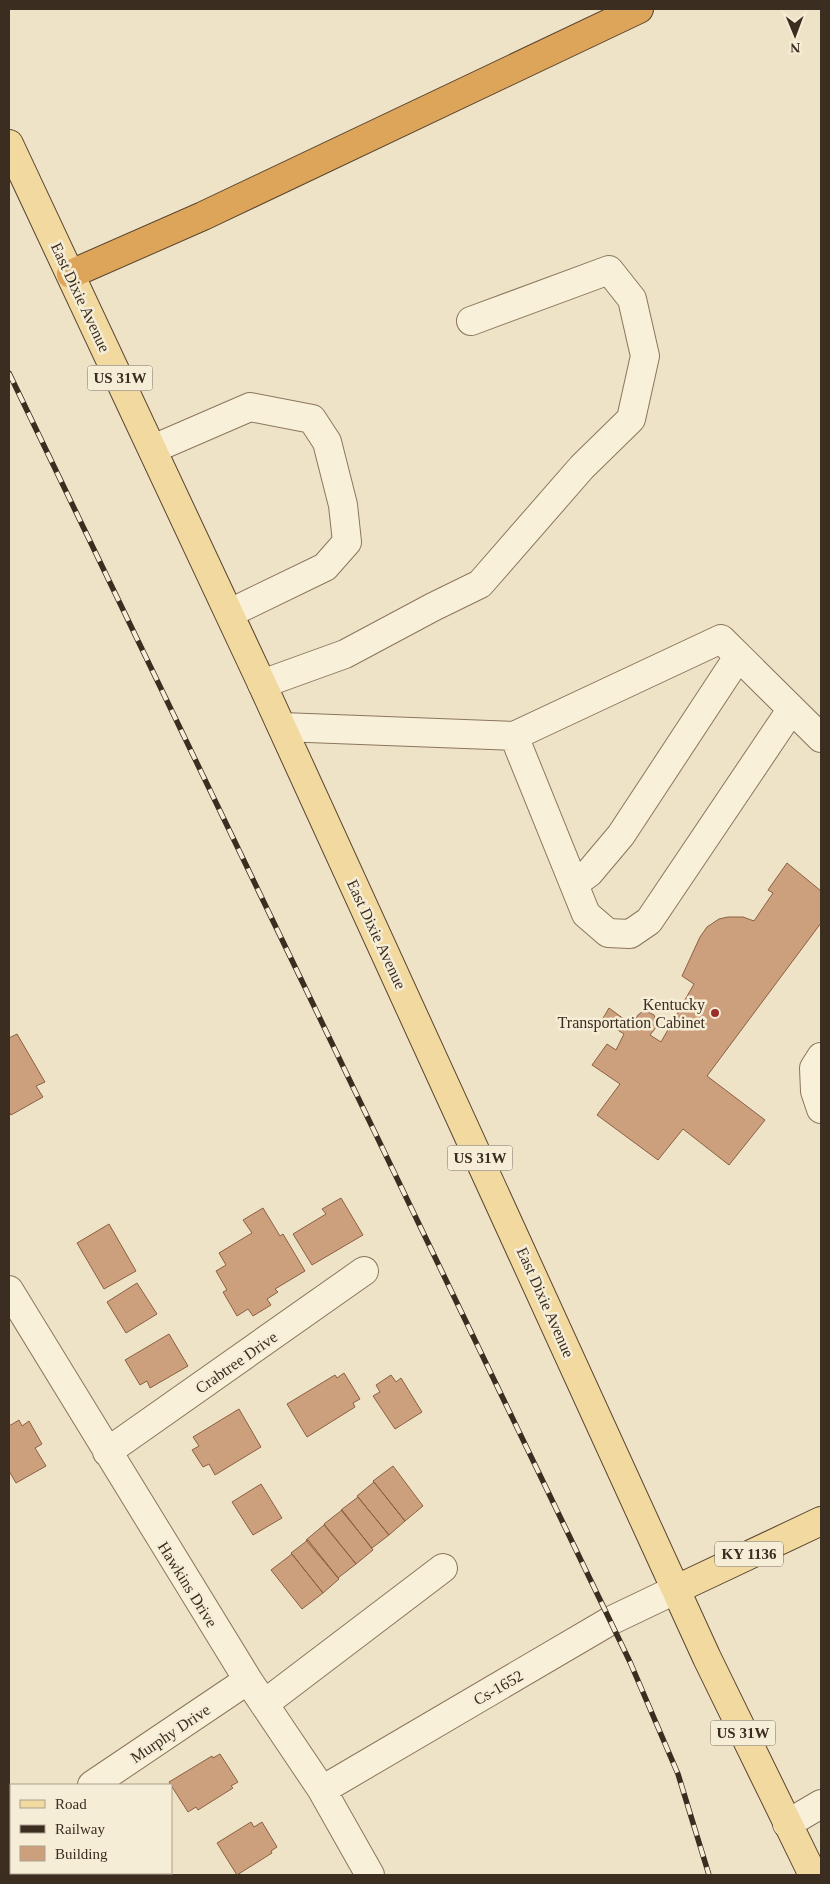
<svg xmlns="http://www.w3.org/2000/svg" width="830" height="1884" font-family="Georgia,serif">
<rect width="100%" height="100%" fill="#efe3c7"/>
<path fill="#cda07d" stroke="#8a6042" d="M787,863L821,891V923L707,1076L765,1120L729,1165L683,1129L658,1160L597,1115L620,1084L592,1065L607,1044L616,1050L624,1034L602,1020L609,1008L632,1025L638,1015L643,1011L648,1012L654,1015L656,1020L657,1026L650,1035L661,1042L694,984L682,976L700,937L707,927L719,919L728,917H743L754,921L773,893L768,890Z
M17,1034L45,1082L36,1086L43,1097L11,1115L9,1112V1038Z
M341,1198L363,1235L312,1265L293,1234L326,1214L322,1209Z
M263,1208L280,1236L283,1234L305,1271L275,1289L278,1292L267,1299L271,1305L253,1316L248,1309L237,1316L223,1292L227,1290L216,1271L226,1265L219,1253L252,1233L243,1220Z
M109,1224L136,1271L104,1289L77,1243Z
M137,1283L157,1314L126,1333L107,1302Z
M169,1334L188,1366L150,1388L147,1381L140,1385L125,1360Z
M344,1373L360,1399L353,1403L355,1407L307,1437L287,1404L335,1375L337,1378Z
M391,1375L396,1382L401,1378L422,1412L395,1429L373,1396L380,1392L376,1385Z
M239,1409L261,1447L215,1475L209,1464L203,1467L192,1450L199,1446L193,1437Z
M19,1420L22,1426L29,1421L42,1444L35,1448L46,1466L16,1483L9,1471V1426Z
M393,1466L423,1506L405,1521L373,1481Z
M374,1482L405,1521L389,1535L357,1496Z
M261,1484L282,1518L253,1535L232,1502Z
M358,1497L389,1535L372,1548L341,1510Z
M342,1510L373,1550L356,1564L324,1524Z
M324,1525L356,1564L338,1578L306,1540Z
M308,1540L339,1579L323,1593L291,1553Z
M292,1554L323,1593L302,1609L271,1570Z
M220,1754L238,1782L231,1786L233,1788L198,1810L196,1807L188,1812L169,1782L212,1756L213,1758Z
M251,1822L254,1827L262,1822L277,1847L271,1851L272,1853L237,1875L217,1843Z"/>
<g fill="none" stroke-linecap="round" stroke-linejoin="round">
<defs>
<path id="minor" d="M153,449L250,407L312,419L327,442L343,505L347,542L325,567L230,613
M262,684L345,654L433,607L480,584L582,467L631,419L645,356L632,299L609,270L471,321
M282,727L514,736L721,639L821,738
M514,736L586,914L608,933L630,934L649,921L791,710
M574,884L589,873L621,835L738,657
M821,1057L814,1068L815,1091L821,1109
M9,1290L248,1680L322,1790L370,1875
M107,1452L364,1271
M264,1704L443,1568
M92,1785L248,1680
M322,1790L610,1621L677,1589
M787,1824L821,1804
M9,1841L11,1839"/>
<path id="major" d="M9,144L262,684L707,1658L813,1875
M677,1589L821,1521"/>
<path id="highway" d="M71,274L203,216L639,9"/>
</defs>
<use href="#minor" stroke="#8a765c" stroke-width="30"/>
<use href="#major" stroke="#584430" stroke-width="30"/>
<use href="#highway" stroke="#584430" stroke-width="30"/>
<use href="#minor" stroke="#f9f0da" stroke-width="28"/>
<use href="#major" stroke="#f1d99f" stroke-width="28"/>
<use href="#highway" stroke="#dda559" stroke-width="28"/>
<defs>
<path id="rail" d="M9,373L630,1662L678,1774L709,1875"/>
</defs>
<use href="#rail" stroke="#3b2d20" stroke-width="5.5"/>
<use href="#rail" stroke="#f6edd7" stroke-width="4" stroke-dasharray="11" stroke-linecap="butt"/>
</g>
<circle fill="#9a2d2c" stroke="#f6edd7" stroke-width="2" cx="715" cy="1013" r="5"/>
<g text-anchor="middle" stroke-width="5" stroke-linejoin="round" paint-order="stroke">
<g fill="#f6edd7" stroke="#736757" stroke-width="1">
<rect x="87.5" y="365.5" width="65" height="25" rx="4"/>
<rect x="447.5" y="1145.5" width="65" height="25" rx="4"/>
<rect x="715" y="1541.5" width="68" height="25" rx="4"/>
<rect x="710.5" y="1720.5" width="65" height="25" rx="4"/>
</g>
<g font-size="15" font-weight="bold" fill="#3b2d20">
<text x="120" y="383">US 31W</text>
<text x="480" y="1163">US 31W</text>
<text x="749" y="1559">KY 1136</text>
<text x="743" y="1738">US 31W</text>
</g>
<g font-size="16" fill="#3b2d20" stroke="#f6edd7">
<text transform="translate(81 297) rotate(65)" y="6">East Dixie Avenue</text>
<text transform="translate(377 934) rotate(65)" y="6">East Dixie Avenue</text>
<text transform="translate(546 1302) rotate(66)" y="6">East Dixie Avenue</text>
<text transform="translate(236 1362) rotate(-35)" y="6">Crabtree Drive</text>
<text transform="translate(188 1584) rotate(58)" y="6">Hawkins Drive</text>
<text transform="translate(498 1687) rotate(-30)" y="6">Cs-1652</text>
<text transform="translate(170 1733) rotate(-34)" y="6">Murphy Drive</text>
</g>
<g font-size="16" fill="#3b2d20" stroke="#f6edd7" text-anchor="end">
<text x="705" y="1010">Kentucky<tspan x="705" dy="18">Transportation Cabinet</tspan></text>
</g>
</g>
<rect width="830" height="1884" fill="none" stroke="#3b2d20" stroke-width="20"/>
<rect x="10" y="1784" width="162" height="90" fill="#f6edd7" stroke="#aba08e"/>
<rect x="20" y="1800" width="25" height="8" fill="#f1d99f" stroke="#aba08e"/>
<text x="55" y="1809" font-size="15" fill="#3b2d20">Road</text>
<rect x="20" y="1825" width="25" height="8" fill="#3b2d20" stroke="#aba08e"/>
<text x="55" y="1834" font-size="15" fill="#3b2d20">Railway</text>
<rect x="20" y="1846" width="25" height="15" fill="#cda07d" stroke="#aba08e"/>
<text x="55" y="1859" font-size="15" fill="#3b2d20">Building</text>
<g transform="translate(795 35) rotate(179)" stroke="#f6edd7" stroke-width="4" paint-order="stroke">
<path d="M0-4L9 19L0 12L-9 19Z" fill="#3b2d20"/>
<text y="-8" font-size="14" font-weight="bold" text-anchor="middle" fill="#3b2d20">N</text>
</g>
</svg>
